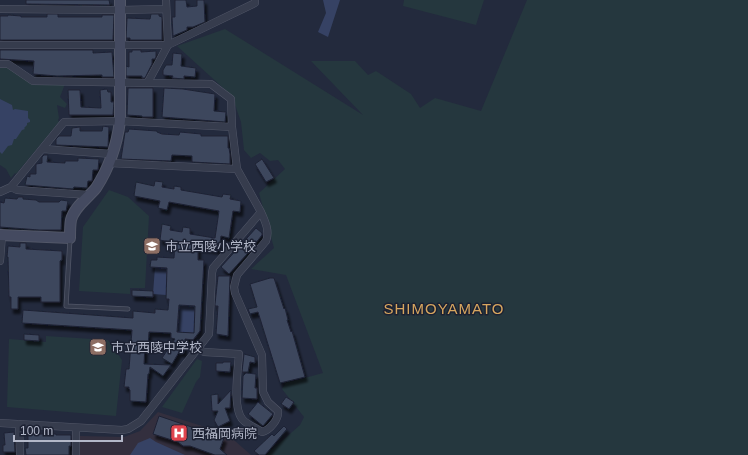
<svg xmlns="http://www.w3.org/2000/svg" width="748" height="455" font-family="Helvetica,'Noto Sans JP',sans-serif">
<defs>
<filter id="shadow"><feDropShadow dx="2.5" dy="4.5" stdDeviation="1" flood-color="#0009"/></filter>
</defs>
<rect width="100%" height="100%" fill="#232a3d"/>
<path fill="#332f3e" d="M158,412L227,434L251,455H79L80,436L124,437L140,431Z"/>
<path fill="#25373e" d="M404,0H484L476,25L403,6Z
M527,0H748V455H266L300,425L304,417L282,389L286,383L323,373L286,275L251,269L274,248L259,193L285,169L278,160L270,161L260,153L251,158L244,150L241,122L232,96L177,46L225,29L363,115L311,61H355L368,75L376,71L411,94L420,108L435,98L481,111Z
M0,66H7L31,82L65,84L60,97L67,104L65,108L57,105L59,118L58,120L59,122L16,174L15,173L11,178L6,169L0,165Z
M109,190L128,197L149,216L145,288H130V294L79,291L83,227Z
M46,336L108,340L122,360L116,416L7,407L9,339L46,342Z
M197,359L202,361L200,377L196,382L182,413L162,407Z"/>
<path fill="#364264" d="M323,0H340L328,37L318,32L326,13Z
M0,99L12,105L13,110L15,109L28,111V118L30,120V122L27,123V125L24,128L25,129L22,130L16,139H14L12,145L8,146L2,154L0,152Z
M155,267L167,268L166,295L153,294Z
M179,305L195,306L194,333L177,332Z
M150,438L156,442L185,455H130L138,443Z"/>
<path fill="#3e465d" stroke="#1e2334" fill-rule="evenodd" filter="url(#shadow)" d="M26,0H109L110,5L26,4Z
M175,0H186L187,7L197,6V0H204L205,22L193,27H187V30L173,36L172,17H175Z
M47,14H58V17H102V15H114L113,40H0V16H8V15L21,16V17H47Z
M151,14H159V16L162,17V40H130V38H126L127,18L150,19Z
M0,50H93V53L112,52L114,77H102V75L57,76L33,74L34,61L0,59Z
M132,50H141V52L156,51V57L155,59H152V64L145,78H142V76H126V66L129,67V52H132Z
M173,53L182,54L181,66L196,68L195,77L184,76V79L172,78L173,76L163,75V70L166,65H172Z
M128,88H153V117H142V116L127,115Z
M164,88L183,89L215,94L214,111L226,112L225,122L162,117Z
M107,89L108,92H111V102H114L113,115H69L68,90H80L81,107L101,108L100,90Z
M103,126L109,127L108,147L56,145V139L59,136H71L72,128L80,127V131H102Z
M129,129L157,131V132L162,134L179,135L180,132L201,134V136H228V148H229L230,154V164L192,162V156L172,155L171,161L121,159L125,132H128Z
M44,155H48L47,162L65,163V161H78V158L99,159L98,170H93L92,181H88L87,188L74,187L73,189L25,185L27,176L30,177V174H36V164L42,163V157Z
M262,159L274,178L266,182L255,164Z
M155,181L163,182L162,187L174,189V186L181,187V190L222,197L223,194L231,195L230,199L241,201L240,212L233,211L229,238L221,236L219,250L198,247V260H204L200,331L193,340L185,339L184,353L179,352L172,364L162,358L175,339L171,338V333L149,332L148,348L145,346L144,364L171,365L163,376L150,367L149,374H148L146,402L130,401V390L129,389V387H124L126,369H129L132,330L22,323L23,310L133,318V311L155,313V309L168,310L169,299H166L167,268L150,267L151,260H157V257L174,258L175,243L160,240L162,224L171,226L170,230L182,232L183,227L190,228V234L215,238L219,211L169,202L167,210L158,208L160,201L134,196L136,182L154,186ZM179,305L195,306L194,333L177,332Z
M18,197H23V199L36,200L39,202H59L61,200L68,201L66,211H62L61,230H39L0,227V202L4,203L5,198L17,199Z
M256,228L262,233V235L255,244H256L229,274L221,267Z
M20,243H26V249L62,251V260L60,261V302H41V297H18V309H11V297H9L8,257H7L8,246L20,247Z
M218,276H230L228,336L216,334L218,306H215V304Z
M270,278H274L284,309L285,308L288,320H287L291,332L292,331L305,377L280,383L258,312L250,314L248,309L257,307L250,284Z
M132,290L153,291V297L132,296Z
M24,334L39,335V341L24,340Z
M244,354L255,357V363L250,362L248,372H242Z
M223,362H231L230,372L216,371V363H223Z
M246,373L256,374L255,388H257V399L242,398L243,376Z
M231,390L230,408H225L230,421L218,427L214,420L218,411H212L211,395L218,394V404Z
M286,397L294,402L289,409L281,404Z
M258,402L273,414L263,426L248,414Z
M159,416L224,438L220,449L227,455H215L190,446H183L178,442L153,434Z
M284,426L287,429L265,455H259L254,451L272,434L274,436Z
M14,432L15,452H3V445H5L4,433Z
M28,434H56V435H71V446H69V455H26L25,448H28Z"/>
<g fill="none" stroke-linecap="round" stroke-linejoin="round">
<defs>
<path id="lane" d="M70,239L66,306L128,309"/>
<path id="street" d="M0,9L120,10L166,9
M0,45H168L255,3V0
M0,64H8L33,81L211,84L231,99L232,127L237,169
M148,82L168,45L166,0
M43,149L112,154
M11,187L17,190L89,195
M0,192L11,187L64,122L120,121L232,127
M0,261L2,235
M198,349L204,352L239,354C238,369 232,409 243,420C248,425 256,428 262,432C270,430 279,419 278,411L268,402L263,392L262,355L235,293L234,287L237,275L266,241C270,231 265,221 261,212
M0,423L122,430L128,429L141,421L209,334L212,273L213,268L261,212L237,169L109,163
M19,424L20,455
M76,455V428"/>
<path id="secondary" d="M0,235L70,238C70,232 70,225 71,220C74,207 88,198 96,188C109,168 117,144 120,121V0"/>
</defs>
<use href="#lane" stroke="#525768" stroke-width="5"/>
<use href="#street" stroke="#525768" stroke-width="8"/>
<use href="#secondary" stroke="#525768" stroke-width="12"/>
<use href="#lane" stroke="#363c4d" stroke-width="3.5"/>
<use href="#street" stroke="#363c4d" stroke-width="7"/>
<use href="#secondary" stroke="#444a60" stroke-width="10"/>
</g>
<defs>
<symbol id="school-square" viewBox="-11 -11 22 22"><rect x="-9" y="-9" width="18" height="18" rx="4" fill="#8d6e63" stroke="#1c2132"/><path d="M0-5L7-2L0 1L-7-2ZM-4 1L0 2.5L4 1V4Q0 6-4 4Z" fill="#fff"/></symbol>
<symbol id="hospital-square" viewBox="-11 -11 22 22"><rect x="-9" y="-9" width="18" height="18" rx="4" fill="#e0444e" stroke="#1c2132"/><path d="M-5-5h3v3.5h4V-5h3V5h-3V1.5h-4V5h-3Z" fill="#fff"/></symbol>
</defs>
<g fill-rule="evenodd">
<use href="#school-square" x="142" y="236" width="20" height="20"/>
<use href="#school-square" x="88" y="337" width="20" height="20"/>
<use href="#hospital-square" x="169" y="423" width="20" height="20"/>
</g>
<g text-anchor="middle" stroke-width="3" stroke-linejoin="round" paint-order="stroke">
<g font-size="13" fill="#b2b7c8" stroke="#1c2132" text-anchor="start">
<text x="165" y="251">市立西陵小学校</text>
<text x="111" y="352">市立西陵中学校</text>
<text x="192" y="438">西福岡病院</text>
</g>
<g font-size="15" letter-spacing="1" fill="#d7a65f" stroke="#1c2132">
<text x="444" y="314">SHIMOYAMATO</text>
</g>
</g>
<path d="M14 435v6h108v-6" fill="none" stroke="#b2b7c8" stroke-width="2"/>
<text x="20" y="435" font-size="12" fill="#b2b7c8" stroke="#1c2132" stroke-width="3" paint-order="stroke">100 m</text>
</svg>
